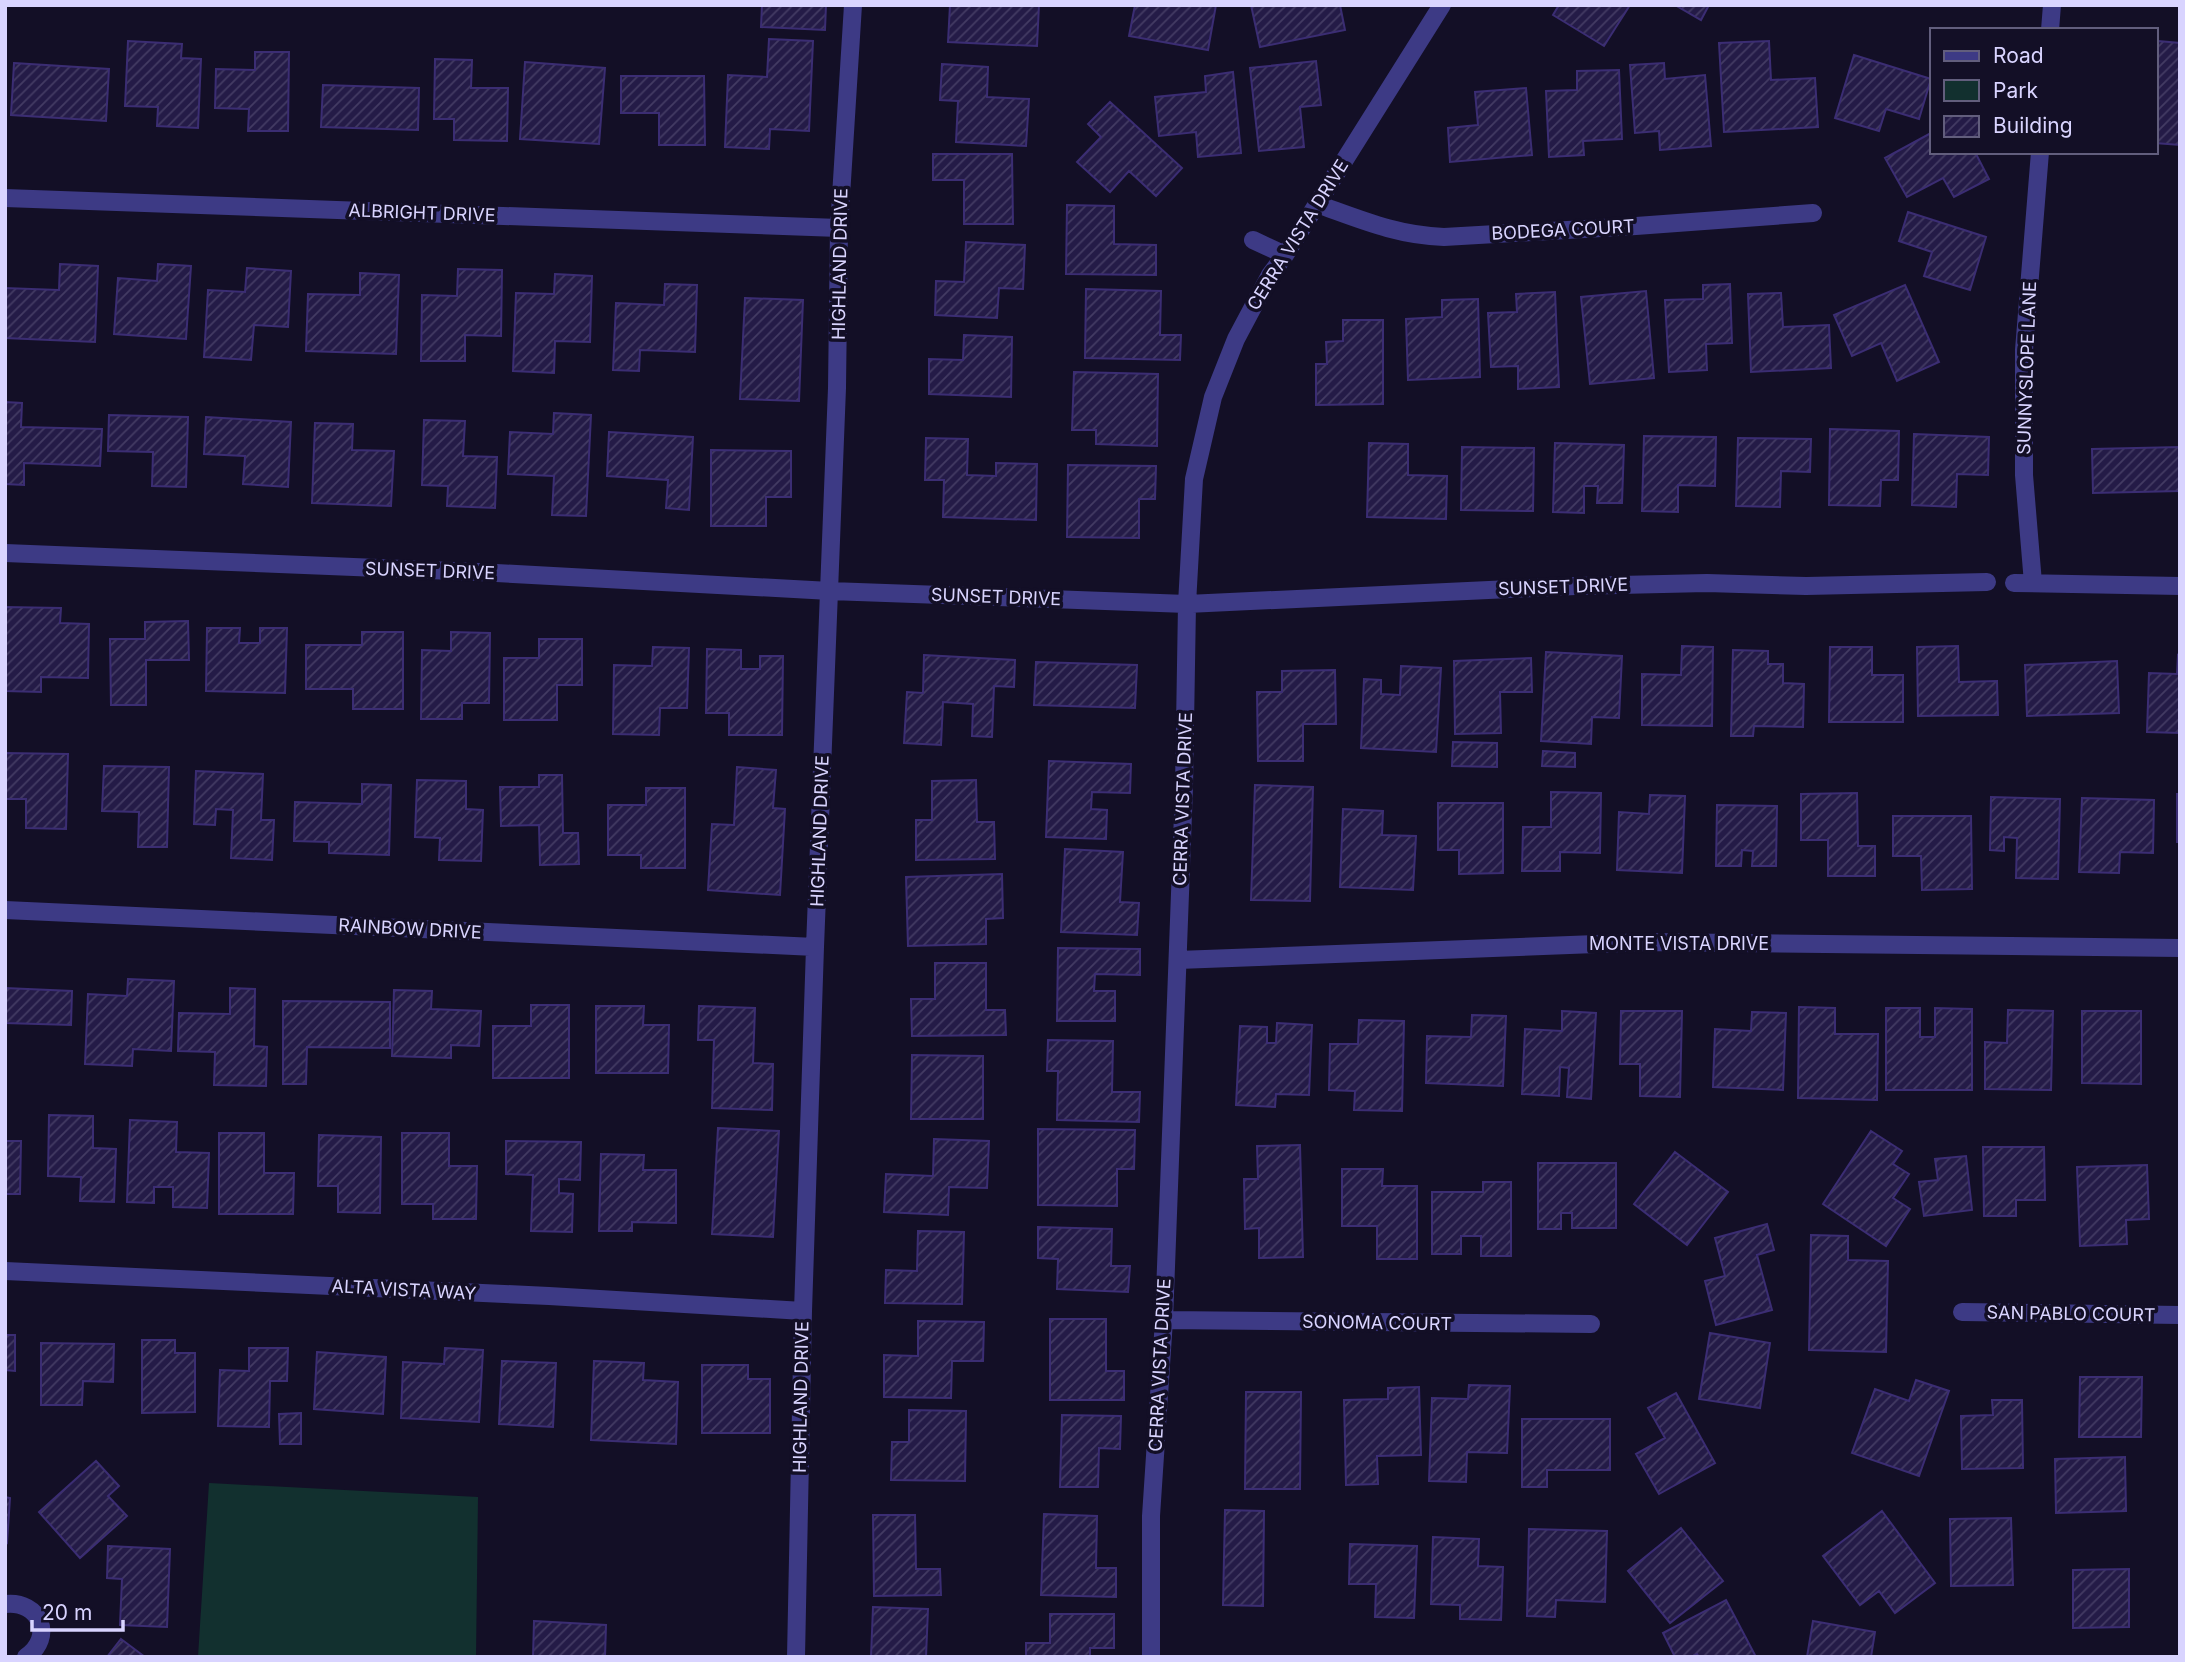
<svg xmlns="http://www.w3.org/2000/svg" width="2185" height="1662" font-family="Inter,sans-serif">
<defs>
<pattern id="building-hatch" width="6" height="6" patternUnits="userSpaceOnUse" patternTransform="scale(1.75)"><rect width="6" height="6" fill="#241b47"/><path d="M-1 1l2-2M0 6l6-6M5 7l2-2" fill="none" stroke="#433b63"/></pattern>
</defs>
<rect width="100%" height="100%" fill="#130f26"/>
<path fill="#12302f" d="M209,1483L478,1497L476,1657H198Z"/>
<path fill="url(#building-hatch)" stroke="#3b2d73" stroke-width="2" d="M762,5H826L825,30L761,27Z
M950,5H1039L1037,46L948,42Z
M1135,5H1216L1208,50L1129,36Z
M1251,5H1340L1345,30L1260,47Z
M1559,5H1630L1604,46L1553,15Z
M1675,5H1709L1701,20Z
M769,39L813,41L809,131L770,129L769,149L725,147L728,75L767,77Z
M128,41L182,44L181,58L201,59L198,128L157,126L158,107L125,106Z
M1769,41L1771,80L1815,78L1818,127L1724,132L1719,43Z
M2158,41L2180,43V145L2155,143Z
M255,52H289L288,131H248L249,109L215,108L216,69L255,70Z
M1854,55L1931,79L1919,119L1886,109L1879,131L1835,118Z
M435,59L472,60L471,88H508L507,141L454,140V119H434Z
M1316,61L1321,105L1300,107L1304,147L1259,151L1250,68Z
M525,62L605,68L599,144L520,139Z
M14,63L109,69L106,121L11,115Z
M1664,63L1665,79L1705,75L1711,146L1660,150L1659,131L1635,133L1630,65Z
M942,64L988,67L987,97L1029,99L1026,146L956,142L958,101L940,100Z
M1619,70L1622,139L1583,141L1584,155L1549,157L1546,91L1577,90V71Z
M1233,72L1241,153L1198,157L1196,132L1159,136L1155,97L1206,92L1205,76Z
M621,76H704L705,145H659V113H621Z
M323,85L419,88L418,130L321,127Z
M1526,88L1532,155L1450,162L1448,128L1478,125L1475,92Z
M1110,102L1182,168L1156,196L1129,171L1110,192L1077,162L1101,137L1088,124Z
M1931,133V152H1975L1989,179L1954,197L1943,178L1907,197L1885,158Z
M933,154H1012L1013,224H964V180H933Z
M1067,205L1114,206V244L1156,245V275L1066,274Z
M1908,212L1986,237L1970,290L1924,276L1932,252L1899,241Z
M966,242L1025,245L1023,289L999,288L997,318L935,315L936,281L964,282Z
M60,264L98,266L95,342L5,338V288L59,290Z
M158,264L191,266L186,339L114,334L118,278L157,281Z
M247,268L291,271L288,327L254,325L251,360L204,357L208,290L245,292Z
M458,269L502,270L501,336L465,335V361H421L422,295L457,296Z
M360,273L399,275L396,354L306,351L308,294L360,295Z
M555,274L592,276L590,342L555,341L554,373L513,371L516,293L554,294Z
M665,284L697,285L695,352L640,350L639,371L613,370L616,303L664,305Z
M1730,284L1732,343L1706,344L1707,370L1669,372L1665,300L1703,299V285Z
M1905,285L1939,362L1897,381L1881,343L1852,356L1834,315Z
M1086,289L1161,291L1160,335H1181L1180,360L1085,358Z
M1646,291L1654,378L1590,384L1581,297Z
M1555,292L1559,387L1518,389V366L1491,367L1488,313L1517,312L1516,294Z
M1781,293L1783,327L1829,325L1831,368L1751,372L1748,294Z
M745,298L803,300L799,401L740,399Z
M1478,299L1480,377L1408,380L1406,319L1442,317V300Z
M1343,320H1383V404L1316,405V364H1327L1326,342L1343,341Z
M964,335L1012,337L1011,397L929,394V359L963,360Z
M1074,372L1158,374L1157,446L1096,444V430H1072Z
M5,402L22,403L21,427L102,429L100,466L24,463V485L5,484Z
M554,413L591,415L586,516L552,515L554,476L508,474L510,432L553,434Z
M109,415L188,417L186,487L152,486L153,452L108,451Z
M206,417L291,422L288,487L243,484L245,456L204,454Z
M424,420L465,421L463,456L497,457L495,508L447,506L448,486L422,485Z
M315,423L353,424L352,450L394,451L391,506L312,503Z
M1830,429L1899,431L1898,480H1881L1880,506L1829,505Z
M609,432L693,437L689,510L666,508L668,480L607,476Z
M1914,434L1989,437L1988,475L1957,474L1956,507L1912,505Z
M1644,436L1716,437L1715,486L1678,485V512L1642,511Z
M926,438L968,439L967,475L996,476V463L1037,464L1036,520L943,517L944,480H925Z
M1738,438L1811,439L1810,472L1781,471L1780,507L1736,506Z
M1369,443L1408,444V475L1447,476L1446,519L1367,517Z
M1555,443L1624,445L1622,503H1597L1598,486H1584V513L1553,512Z
M1462,447L1534,448L1533,511L1461,510Z
M2180,447V491L2093,493L2092,449Z
M711,450L791,451V497H766V526H711Z
M1068,465L1156,466L1155,499H1139V538L1067,537Z
M5,607L61,608L60,623L89,624L88,678L41,677V692L5,691Z
M188,621L189,660H146V705H111L110,639H145V622Z
M207,628H240L239,643H260V628H287L285,693L206,691Z
M362,632H403V709H353V689H306V645H362Z
M451,632L490,633L489,703H462V719H421L422,650L451,651Z
M539,639H582V685H557V720H504V658H539Z
M1682,646L1713,647L1712,726L1642,725V674L1681,675Z
M1958,646L1959,682L1997,681L1998,715L1918,716L1917,647Z
M653,647L689,648L687,708H660L659,735L613,734L614,665L652,666Z
M1830,647H1872V675H1903V722H1829Z
M707,649L741,650V669H760V656H783L782,735H729V713H706Z
M1733,650L1768,651V664H1783V683L1804,684L1803,727L1754,726L1753,736H1731Z
M1546,652L1622,656L1619,718L1592,717L1591,744L1541,741Z
M924,655L1015,660L1014,687L994,686L992,737L972,736L973,704L943,702L941,745L904,743L907,692L923,693Z
M2178,655L2180,656V733L2147,732L2149,673L2177,674Z
M1531,658L1532,692H1500L1501,733L1455,734L1454,661Z
M2117,661L2119,713L2027,716L2025,665Z
M1036,662L1137,665L1135,708L1034,705Z
M1401,666L1441,668L1436,752L1361,748L1364,679L1381,680V694L1400,695Z
M1335,670L1336,724H1303V761H1258L1257,692H1282V671Z
M1453,742L1497,743V767L1452,766Z
M1543,751L1575,753V767L1542,766Z
M5,753L68,754L66,829L26,828V799H5Z
M1049,761L1131,764L1130,793L1092,792L1091,809L1107,810L1106,839L1046,837Z
M104,766L169,767L167,847H138L139,812L102,811Z
M737,767L776,770L773,808L785,809L780,895L708,890L712,824L734,825Z
M196,771L263,774L261,820H274L272,860L231,858L233,810L216,809L215,825L194,824Z
M539,775H562L563,833H578L579,864L540,865L539,825L501,826L500,787H539Z
M417,780L466,781V809L483,810L481,861L439,860L440,838L415,837Z
M976,780L977,822H994L995,859L916,860V820H932V781Z
M362,784L391,785L389,855L329,853V842L294,841L295,802L362,804Z
M1255,785L1313,787L1310,901L1251,900Z
M646,788H685V868H641V855H608V805H646Z
M1551,792L1601,793L1600,853L1560,852V871H1522L1523,827H1551Z
M1857,793L1858,846H1875V876H1828V840H1801V794Z
M2177,794H2180V842H2177Z
M1650,795L1685,796L1682,873L1617,870L1619,812L1649,814Z
M1991,797L2060,799L2058,879L2016,878L2017,838L2004,837V851L1990,850Z
M2082,798L2154,800L2153,853L2120,852L2119,873L2079,872Z
M1438,803H1503V873L1459,874V850H1438Z
M1717,805L1777,806L1776,866H1752L1753,851L1742,850L1741,866H1716Z
M1343,809L1383,811L1382,835L1416,836L1413,890L1340,887Z
M1893,816H1971L1972,889L1922,890L1921,856H1893Z
M1065,849L1123,852L1120,902L1139,903L1137,935L1061,932Z
M1002,874L1003,918L986,919V944L908,946L906,877Z
M1058,948L1140,949V975L1095,974L1094,991H1115V1021H1057Z
M935,963H986V1010H1005L1006,1035L912,1036L911,999H935Z
M128,979L174,981L171,1051L133,1049L132,1066L85,1064L88,994L127,996Z
M5,988L72,991L71,1025L5,1023Z
M230,988L255,989L254,1046L267,1047L266,1086L214,1085L215,1052L178,1051L179,1013L230,1014Z
M394,990L432,991L431,1009L481,1011L479,1046L451,1045V1058L392,1056Z
M283,1001L390,1002V1048L307,1047L306,1084H283Z
M531,1005H569V1078H493V1026H531Z
M596,1006H644L643,1025H669L668,1073H596Z
M699,1006L755,1008L753,1063L773,1064L772,1110L712,1108L714,1040H698Z
M1799,1007L1835,1008V1034H1878L1877,1100L1798,1098Z
M1886,1008H1920V1037H1935V1008L1972,1009V1090H1886Z
M2008,1010L2053,1011L2051,1090L1985,1089V1042L2007,1043Z
M1562,1011L1596,1013L1591,1099L1567,1097L1569,1068L1560,1067L1559,1096L1522,1094L1525,1029L1562,1031Z
M1621,1011H1682L1680,1097L1640,1096V1064H1620Z
M2082,1011H2141V1084L2082,1083Z
M1752,1012L1786,1013L1783,1090L1713,1087L1715,1029L1751,1031Z
M1472,1015L1506,1016L1503,1086L1426,1083L1427,1036L1471,1037Z
M1359,1020L1404,1021L1402,1111L1354,1110L1355,1091L1329,1090L1330,1044H1358Z
M1277,1023L1312,1025L1309,1095L1276,1094L1275,1107L1236,1105L1240,1026L1267,1027V1043H1276Z
M1048,1040L1113,1041L1112,1092H1140L1139,1122L1057,1120L1058,1071H1047Z
M912,1055L983,1056V1119H911Z
M49,1115L93,1116V1148L116,1149L114,1202L80,1201L81,1177L48,1176Z
M130,1120L177,1122L176,1152L209,1153L207,1208L173,1207V1187H154V1203L127,1202Z
M718,1128L779,1131L773,1237L712,1234Z
M1038,1129L1135,1130L1134,1169H1117V1206L1038,1205Z
M1871,1131L1902,1151L1893,1164L1909,1174L1893,1198L1910,1209L1886,1246L1823,1204Z
M219,1133H264V1173H294L293,1214H219Z
M402,1133H449V1166H477L476,1219H433V1204H402Z
M319,1135L381,1137L380,1213L338,1212V1186H318Z
M934,1139L989,1141L987,1188L949,1187L948,1215L884,1212L886,1174L933,1176Z
M5,1141H21L20,1194H5Z
M506,1141L581,1142L580,1180L559,1179V1193L573,1194L572,1232L531,1231L533,1175L506,1174Z
M1300,1145L1303,1257L1259,1258V1228L1245,1229L1244,1179H1258L1257,1146Z
M1983,1147H2044L2045,1200H2016V1216H1984Z
M1675,1152L1728,1192L1687,1245L1634,1204Z
M601,1154L644,1155L643,1170H676V1223L632,1222V1231H599Z
M1966,1156L1972,1210L1924,1216L1919,1182L1938,1180L1935,1159Z
M1538,1163H1616V1228H1572V1213H1561V1229H1538Z
M2147,1165L2149,1219L2126,1220L2127,1244L2080,1246L2077,1167Z
M1342,1169H1383L1382,1186H1417V1259H1377V1226H1342Z
M1483,1182H1511V1256H1481V1236H1461V1254H1432V1192H1483Z
M1767,1224L1774,1250L1757,1255L1772,1310L1716,1325L1705,1281L1725,1276L1715,1238Z
M1038,1227L1112,1229L1111,1266H1130L1128,1292L1057,1289L1058,1259L1038,1258Z
M918,1231L964,1232L962,1304L885,1303L886,1270L917,1271Z
M1811,1235L1848,1236V1260L1888,1261L1886,1352L1809,1350Z
M1050,1319H1106V1371H1124V1400H1050Z
M918,1321L984,1322L983,1361H952L951,1398L884,1397V1355L918,1356Z
M1710,1333L1770,1343L1760,1408L1699,1399Z
M5,1335H15V1371L5,1370Z
M142,1340H175V1353H195V1412L142,1413Z
M41,1343L114,1344L113,1382L83,1381L82,1405H41Z
M249,1348H288L287,1381H270L269,1427L218,1426L220,1370L249,1371Z
M445,1348L483,1350L479,1422L401,1418L403,1362L444,1364Z
M317,1352L386,1357L383,1414L314,1409Z
M502,1361L556,1363L553,1427L499,1424Z
M594,1361L644,1363L643,1380L678,1382L676,1444L591,1440Z
M702,1365H748V1379H770V1433H702Z
M2080,1377H2142L2141,1437H2079Z
M1916,1380L1949,1391L1919,1476L1852,1453L1875,1389L1909,1401Z
M1469,1385L1510,1386L1507,1453L1467,1452L1466,1482L1429,1481L1432,1398L1468,1399Z
M1419,1387L1421,1455L1377,1456L1378,1484L1346,1485L1344,1400L1388,1399V1388Z
M1246,1392H1301L1300,1489H1245Z
M1676,1393L1715,1463L1659,1494L1636,1454L1665,1438L1648,1408Z
M1992,1400H2022L2023,1468L1962,1469L1961,1416L1993,1415Z
M909,1410L966,1411L965,1481L891,1480L892,1442H909Z
M301,1413V1444H280L279,1414Z
M1062,1415L1121,1416L1120,1449L1099,1448L1098,1487H1060Z
M1522,1419H1610V1470H1547V1487H1522Z
M2125,1457L2126,1511L2056,1513L2055,1459Z
M96,1461L119,1486L108,1496L127,1516L80,1558L39,1512Z
M5,1497L10,1498L7,1543L5,1542Z
M1225,1510L1264,1511L1263,1606L1223,1605Z
M1882,1511L1935,1583L1895,1613L1879,1591L1860,1605L1823,1556Z
M1044,1514L1097,1516L1096,1568H1116V1597L1041,1595Z
M873,1515H915L916,1569H940L941,1595L874,1596Z
M2011,1518L2013,1585L1951,1586L1950,1519Z
M1681,1528L1723,1581L1670,1623L1628,1571Z
M1529,1529L1607,1531L1605,1602L1556,1600L1555,1617L1527,1616Z
M1433,1537L1479,1539L1478,1566L1503,1567L1501,1620L1460,1619V1605L1431,1604Z
M1350,1544L1417,1546L1414,1618L1375,1617L1376,1584H1349Z
M108,1546L170,1549L167,1627L120,1625L122,1579L107,1578Z
M2129,1569V1627L2073,1628V1570Z
M1726,1600L1756,1657H1699L1697,1654L1691,1657H1675L1663,1633Z
M873,1607L928,1609L926,1657H871Z
M1050,1614H1114V1648H1090V1657H1026V1643H1050Z
M534,1621L606,1625L605,1657H533Z
M1813,1621L1875,1632L1871,1657H1807Z
M121,1639L145,1657H107Z"/>
<g fill="none" stroke-linecap="round" stroke-linejoin="round">
<path stroke="#3d3a85" stroke-width="18" d="M2050,30L2052,5
M5,198L839,228
M1317,204C1362,220 1396,235 1444,237L1636,226L1813,213
M1253,240L1285,255
M5,553L478,572L830,591L1187,604L1575,586L1707,583L1806,586L1987,582
M2014,583L2180,586
M2033,583L2024,475V350L2040,152
M5,910L815,947
M1178,960L1648,942L2180,948
M5,1271L549,1296L803,1311
M1962,1312L2180,1315
M1164,1320L1591,1324
M5,1604C40,1600 55,1637 26,1657
M796,1657L803,1311L815,947L837,388L839,228L853,5
M1151,1657V1516L1164,1320L1184,787L1187,604L1194,479L1213,397L1236,339L1270,275L1285,255L1442,5"/>
</g>
<g text-anchor="middle" stroke-width="7" stroke-linejoin="round" paint-order="stroke">
<g font-size="18" fill="#d9d4ff" stroke="#130f26">
<text transform="translate(422 213) rotate(2)" y="6">ALBRIGHT DRIVE</text>
<text transform="translate(1563 230) rotate(-3)" y="6">BODEGA COURT</text>
<text transform="translate(1298 235) rotate(-58)" y="6">CERRA VISTA DRIVE</text>
<text transform="translate(840 264) rotate(-89)" y="6">HIGHLAND DRIVE</text>
<text transform="translate(2027 368) rotate(-88)" y="6">SUNNYSLOPE LANE</text>
<text transform="translate(430 571) rotate(2)" y="6">SUNSET DRIVE</text>
<text transform="translate(1563 587) rotate(-2)" y="6">SUNSET DRIVE</text>
<text transform="translate(996 597) rotate(2)" y="6">SUNSET DRIVE</text>
<text transform="translate(1183 799) rotate(-88)" y="6">CERRA VISTA DRIVE</text>
<text transform="translate(820 831) rotate(-88)" y="6">HIGHLAND DRIVE</text>
<text transform="translate(410 929) rotate(3)" y="6">RAINBOW DRIVE</text>
<text x="1679" y="950">MONTE VISTA DRIVE</text>
<text transform="translate(404 1290) rotate(3)" y="6">ALTA VISTA WAY</text>
<text transform="translate(2071 1314) rotate(1)" y="6">SAN PABLO COURT</text>
<text transform="translate(1377 1323) rotate(1)" y="6">SONOMA COURT</text>
<text transform="translate(1160 1365) rotate(-87)" y="6">CERRA VISTA DRIVE</text>
<text transform="translate(801 1397) rotate(-89)" y="6">HIGHLAND DRIVE</text>
</g>
</g>
<rect width="2185" height="1662" fill="none" stroke="#d9d4ff" stroke-width="14"/>
<rect x="1930" y="28" width="228" height="126" fill="#130f26" stroke="#625e7d" stroke-width="2"/>
<rect x="1944" y="51" width="35" height="10" fill="#3d3a85" stroke="#625e7d" stroke-width="2"/>
<text x="1993" y="63" font-size="21" fill="#d9d4ff">Road</text>
<rect x="1944" y="80" width="35" height="21" fill="#12302f" stroke="#625e7d" stroke-width="2"/>
<text x="1993" y="98" font-size="21" fill="#d9d4ff">Park</text>
<rect x="1944" y="116" width="35" height="21" fill="url(#building-hatch)" stroke="#625e7d" stroke-width="2"/>
<text x="1993" y="133" font-size="21" fill="#d9d4ff">Building</text>
<path d="M32 1620v10h91v-10" fill="none" stroke="#d9d4ff" stroke-width="3.5"/>
<text x="42" y="1620" font-size="21" fill="#d9d4ff" stroke="#130f26" stroke-width="5" paint-order="stroke">20 m</text>
</svg>
